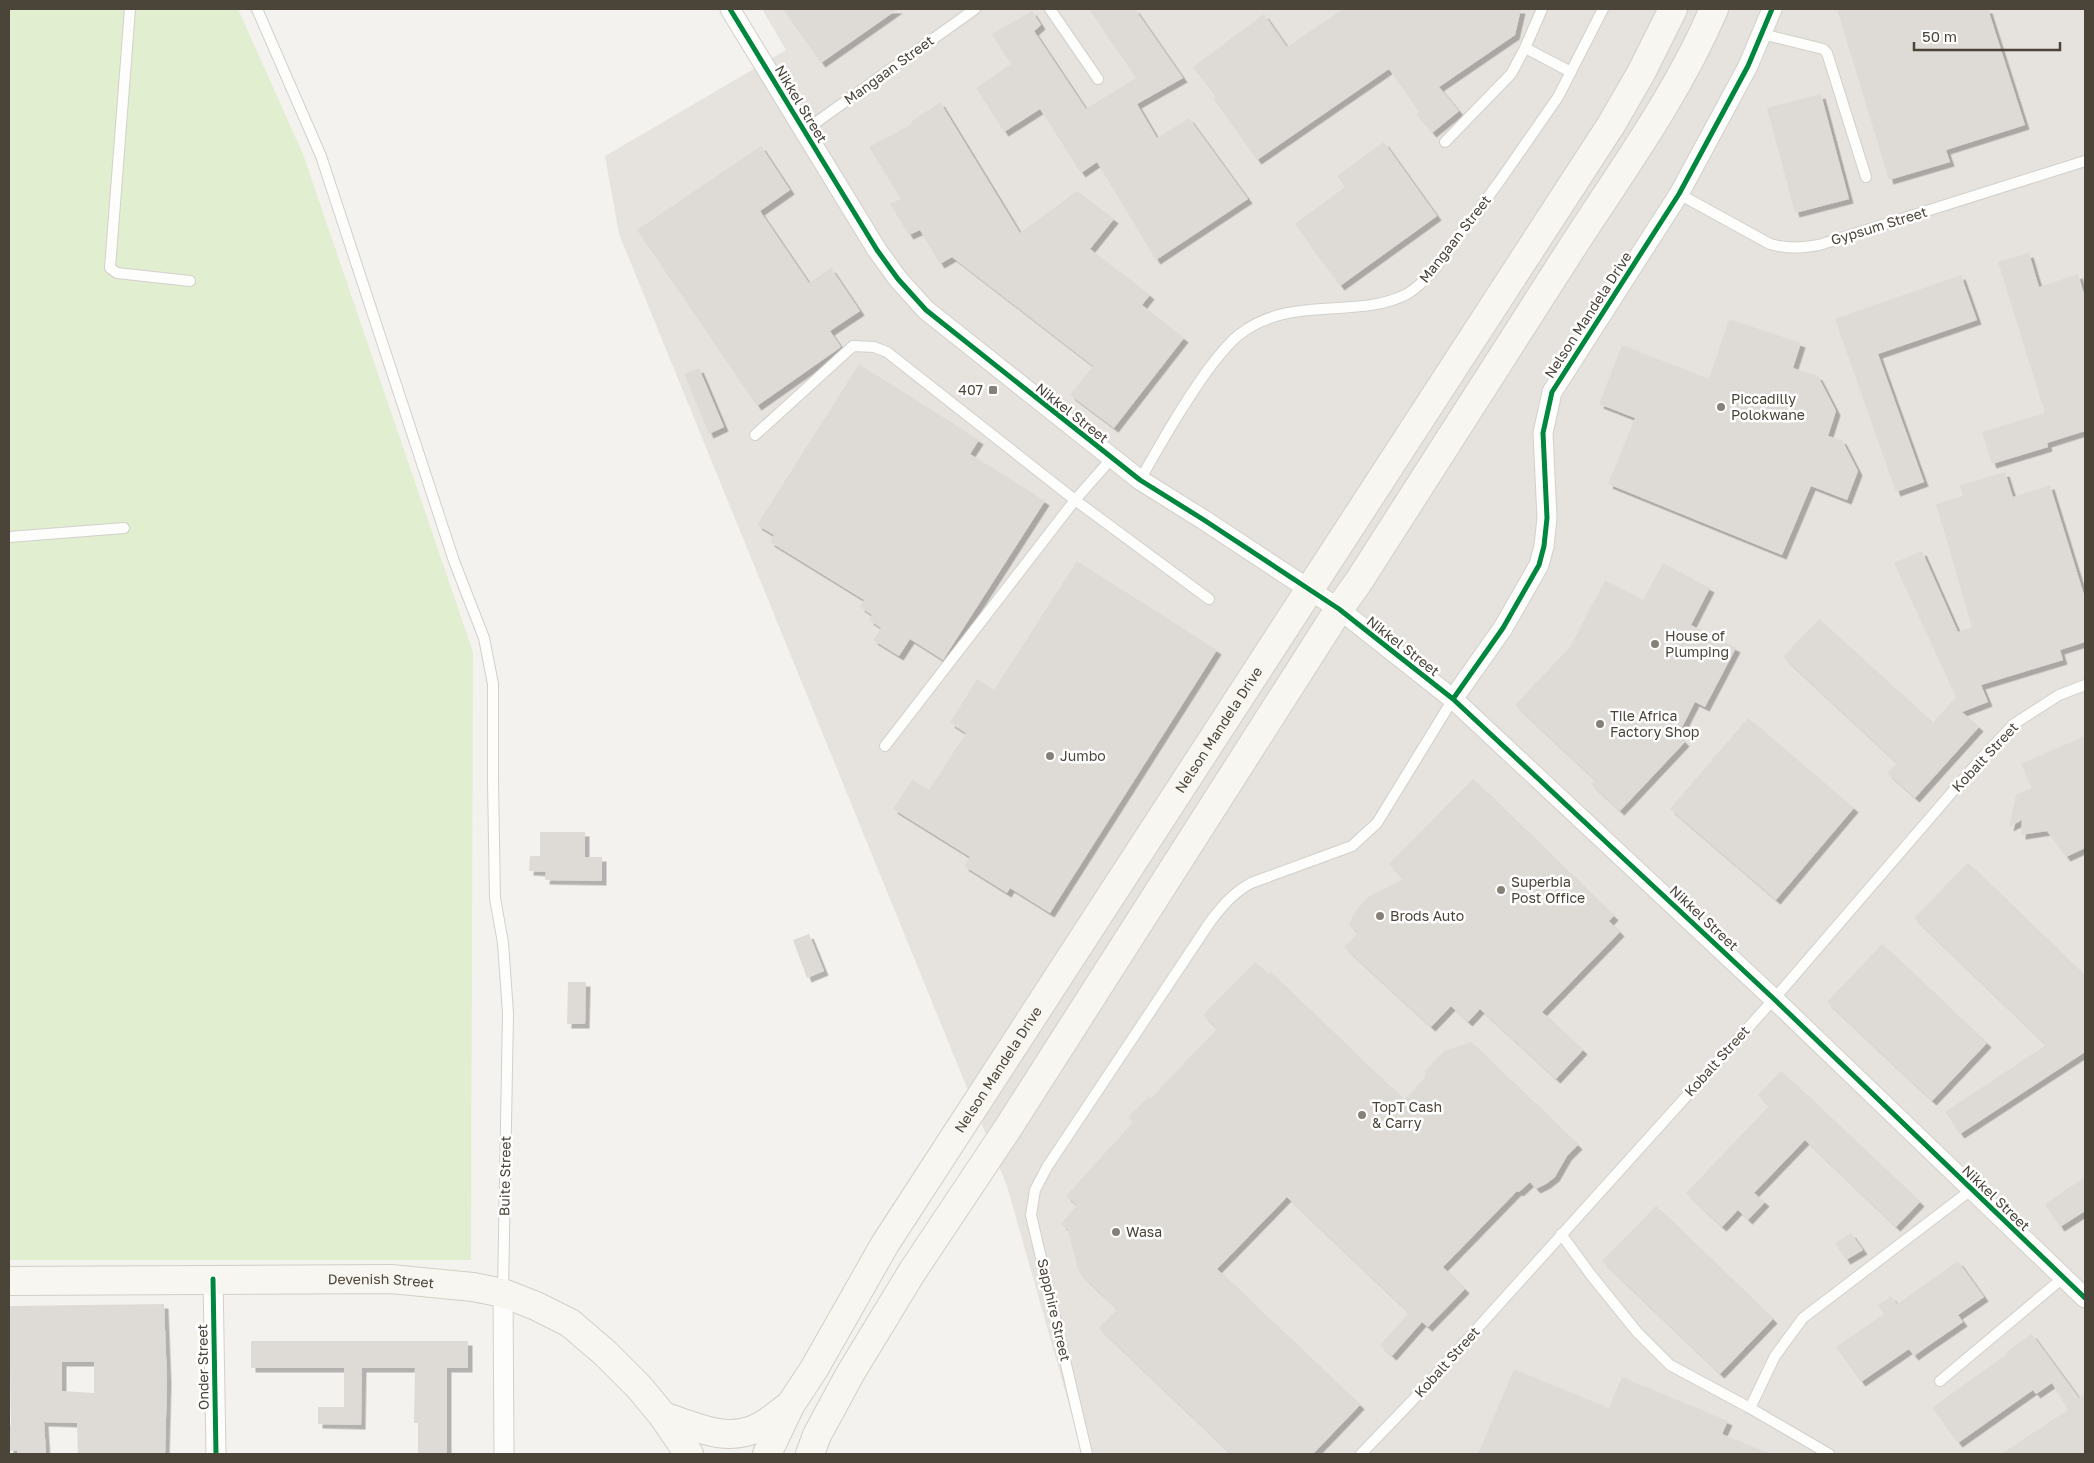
<svg xmlns="http://www.w3.org/2000/svg" width="2094" height="1463" font-family="'Golos Text',sans-serif">
<defs>
<filter id="shadow"><feDropShadow dx="4.5" dy="4.5" stdDeviation="0" flood-color="#0004"/></filter>
</defs>
<rect width="100%" height="100%" fill="#f4f2ee"/>
<path fill="#e6e2de" d="M762,9H2085V1454H1083L1007,1186L619,234L605,156L786,50Z"/>
<path fill="#e1eecf" d="M9,9H238L303,154L473,652L471,1260H9Z"/>
<path fill="#dedbd6" fill-rule="evenodd" filter="url(#shadow)" d="M783,9H898L821,63Z
M1089,9H1135L1183,78L1137,104L1157,138L1189,118L1248,199L1156,260L1097,162L1081,173L1040,109L1004,132L976,88L1011,64L992,34L1032,11L1041,25L1034,31L1086,109L1136,78Z
M1343,9H1521L1515,35L1439,87L1459,111L1432,133L1416,114L1419,112L1389,69L1257,160L1213,98L1216,97L1193,67L1264,14L1287,47Z
M1837,9H1988L2025,125L1946,150L1950,162L1889,180Z
M1821,94L1849,199L1795,213L1767,108Z
M940,102L1020,233L1077,191L1114,219L1090,249L1150,295L1142,305L1184,338L1114,428L1070,395L1093,366L952,257L940,264L920,230L909,235L890,204L901,199L869,147L912,124L911,122Z
M1384,142L1437,216L1340,286L1295,224L1345,187L1337,176Z
M761,146L790,190L760,211L809,283L831,268L860,311L830,331L841,347L757,406L637,230Z
M2029,253L2039,287L2078,274L2085,297V431L2047,443L2048,447L1992,464L1982,432L2045,413L1998,262Z
M1961,275L1977,320L1878,354L1924,482L1896,492L1835,319Z
M1729,319L1801,343L1793,368L1818,376L1836,411L1828,436L1842,440L1858,471L1847,500L1811,486L1782,555L1608,484L1635,418L1599,404L1622,345L1709,379Z
M859,364L979,440L970,454L1045,501L943,660L910,639L899,656L873,640L881,628L869,620L872,615L860,607L864,600L770,542L774,535L757,525Z
M699,368L724,427L709,434L684,374Z
M2005,472L2013,497L2050,485L2085,598V642L2060,650L2063,660L1981,685L1988,702L1962,712L1979,727L1915,798L1887,773L1897,763L1783,657L1819,619L1933,723L1956,697L1894,563L1922,551L1958,632L1972,627L1936,504L1963,496L1960,485Z
M1077,561L1217,650L1050,913L1010,888L1007,893L964,866L970,857L893,809L912,780L929,790L966,733L950,723L977,679L994,690Z
M1663,563L1710,588L1691,625L1736,648L1705,707L1695,702L1678,735L1685,742L1620,811L1591,784L1595,780L1515,705L1570,647L1605,580L1643,600Z
M1748,718L1854,808L1776,900L1670,809Z
M2085,736V848L2066,857L2047,831L2021,835L2022,820L2009,827L2016,795L2032,788L2021,764Z
M1473,779L1614,916L1609,921L1620,932L1542,1012L1583,1050L1556,1079L1480,1009L1468,1022L1451,1006L1431,1027L1344,947L1358,933L1349,925L1353,915L1360,906L1368,897L1404,879L1389,864Z
M540,832H585V857H602V881L545,880L546,872L529,871L530,856H540Z
M1968,863L2085,976V1052L1960,1134L1945,1112L2046,1045L1914,918Z
M809,934L824,971L807,978L793,940Z
M1882,944L1987,1043L1932,1101L1827,1002Z
M1255,962L1268,974L1270,972L1404,1100L1424,1079L1426,1070L1444,1051L1471,1042L1578,1145L1567,1156L1555,1177L1546,1184L1536,1189L1530,1182L1519,1192L1517,1191L1443,1267L1465,1289L1428,1327L1422,1322L1392,1356L1380,1345L1409,1313L1287,1197L1217,1269L1360,1405L1313,1454H1231L1099,1328L1117,1309L1079,1273L1068,1230L1061,1224L1077,1205L1066,1196L1133,1122L1128,1117L1149,1096L1151,1098L1217,1029L1203,1015Z
M568,982H586L585,1024H567Z
M1781,1071L1920,1202L1896,1227L1805,1140L1754,1193L1765,1202L1748,1220L1738,1210L1722,1227L1686,1193L1769,1106L1758,1095Z
M2085,1177V1211L2060,1227L2045,1204Z
M1656,1206L1773,1319L1720,1374L1602,1261Z
M1851,1233L1863,1250L1846,1260L1835,1243Z
M1958,1261L1984,1297L1958,1315L1963,1322L1928,1346L1914,1356L1909,1349L1861,1382L1836,1347L1884,1314L1878,1305L1891,1296L1897,1304Z
M164,1304L167,1380L165,1454H78L77,1423L44,1422L46,1454H17V1451H9V1425H11L9,1306ZM62,1362H94V1393L62,1391Z
M2032,1334L2079,1398L2085,1394V1454H2001L2068,1410L2052,1383L2036,1394L2033,1390L1958,1443L1932,1408L2007,1354L2006,1352Z
M251,1341H468V1368H447V1454H418V1423H414L415,1368H362L361,1425L318,1424V1407H344V1368H251Z
M1514,1369L1609,1408L1622,1377L1728,1421L1722,1434L1771,1454H1478Z"/>
<g fill="none" stroke-linecap="round" stroke-linejoin="round">
<defs>
<path id="service" d="M130,9L110,268L117,273L190,281
M257,9L321,156L454,561L484,638L493,684V781L495,898L503,943L508,1013L503,1292
M1050,9L1098,79
M1762,34L1823,49L1827,53L1866,177
M1525,48L1571,72
M804,131L975,9
M1445,142L1511,74L1525,48L1542,9
M1679,194L1770,244C1788,249 1801,248 1819,245L2085,161
M755,435L853,346L874,347L887,352L1075,500L1209,599
M1140,480C1161,443 1182,406 1207,371C1217,358 1227,344 1240,334C1292,294 1356,320 1407,294C1417,288 1425,280 1433,271L1499,182L1558,97L1603,9
M9,537L124,528
M885,746L1075,500L1112,458
M1561,1234L1591,1275L1637,1332L1670,1365L1750,1408L1829,1454
M1940,1381L2064,1277
M1750,1408L1775,1356L1803,1318L1971,1190
M1087,1454L1031,1215L1035,1190L1047,1167L1210,922C1222,906 1233,893 1251,883L1352,846L1377,823L1453,699
M1361,1454L1411,1402L1774,999L1979,761L2014,724L2059,695L2085,685"/>
<path id="minor" d="M730,9L877,250L898,279L926,310L1140,480L1204,520L1339,609L1453,699L1774,999L2085,1298
M1453,699L1503,628L1539,565L1544,546L1547,518L1543,433L1552,392L1679,194L1748,66L1772,9
M213,1279L216,1454
M503,1293L504,1454"/>
<g id="secondary">
<path id="s1" d="M9,1281L391,1279L473,1287L503,1293L536,1306L570,1323L605,1353L639,1387L663,1416L689,1454"/>
<path d="M663,1416C693,1426 726,1443 757,1428C768,1423 778,1414 789,1406"/>
<path id="s2" d="M767,1454L791,1404L814,1369L885,1244L1611,125L1641,73L1673,9"/>
<path d="M810,1454L817,1435L850,1374L912,1272L1008,1128L1339,609L1359,581C1431,468 1503,355 1575,243C1625,166 1678,93 1714,9"/>
</g>
</defs>
<use href="#service" stroke="#d2d0cb" stroke-width="12"/>
<use href="#minor" stroke="#d2d0cb" stroke-width="21"/>
<use href="#secondary" stroke="#d3cfc5" stroke-width="30"/>
<use href="#service" stroke="#fdfdfc" stroke-width="10"/>
<use href="#minor" stroke="#fdfdfc" stroke-width="19"/>
<use href="#secondary" stroke="#f7f6f1" stroke-width="28"/>
<defs>
<path id="cycleway" d="M730,9L877,250L898,279L926,310L1140,480L1204,520L1339,609L1453,699L1774,999L2085,1298
M1453,699L1503,628L1539,565L1544,546L1547,518L1543,433L1552,392L1679,194L1748,66L1772,9
M213,1279L216,1454"/>
</defs>
<use href="#cycleway" stroke="#fff" stroke-width="8"/>
<use href="#cycleway" stroke="#00873e" stroke-width="5"/>
</g>
<g fill="#868178" stroke="#fff" stroke-width="2">
<rect x="988" y="385" width="10" height="10" rx="2.5"/>
<circle cx="1721" cy="407" r="5"/>
<circle cx="1655" cy="644" r="5"/>
<circle cx="1600" cy="724" r="5"/>
<circle cx="1050" cy="756" r="5"/>
<circle cx="1501" cy="890" r="5"/>
<circle cx="1380" cy="916" r="5"/>
<circle cx="1362" cy="1115" r="5"/>
<circle cx="1116" cy="1232" r="5"/>
</g>
<g text-anchor="middle" stroke-width="5" stroke-linejoin="round" paint-order="stroke">
<g font-size="14" fill="#4b4439" stroke="#fff">
<text transform="translate(889 70) rotate(-36)" y="5">Mangaan Street</text>
<text transform="translate(801 104) rotate(59)" y="5">Nikkel Street</text>
<text transform="translate(1879 226) rotate(-17)" y="5">Gypsum Street</text>
<text transform="translate(1455 239) rotate(-52)" y="5">Mangaan Street</text>
<text transform="translate(1588 315) rotate(-57)" y="5">Nelson Mandela Drive</text>
<text transform="translate(1072 413) rotate(38)" y="5">Nikkel Street</text>
<text transform="translate(1403 646) rotate(38)" y="5">Nikkel Street</text>
<text dy="5" stroke="none"><textPath href="#s2" startOffset="854">Nelson Mandela Drive</textPath></text>
<text transform="translate(1985 757) rotate(-47)" y="5">Kobalt Street</text>
<text transform="translate(1704 918) rotate(43)" y="5">Nikkel Street</text>
<text transform="translate(1717 1061) rotate(-48)" y="5">Kobalt Street</text>
<text dy="5" stroke="none"><textPath href="#s2" startOffset="449">Nelson Mandela Drive</textPath></text>
<text transform="translate(505 1176) rotate(-89)" y="5">Buite Street</text>
<text transform="translate(1996 1198) rotate(44)" y="5">Nikkel Street</text>
<text dy="5" stroke="none"><textPath href="#s1" startOffset="372">Devenish Street</textPath></text>
<text transform="translate(1054 1310) rotate(77)" y="5">Sapphire Street</text>
<text transform="translate(1447 1362) rotate(-48)" y="5">Kobalt Street</text>
<text transform="translate(203 1367) rotate(-91)" y="5">Onder Street</text>
</g>
<g font-size="14" fill="#4b4439" stroke="#fff" text-anchor="start">
<text x="983" y="395" text-anchor="end">407</text>
<text x="1731" y="404">Piccadilly<tspan x="1731" dy="16">Polokwane</tspan></text>
<text x="1665" y="641">House of<tspan x="1665" dy="16">Plumping</tspan></text>
<text x="1610" y="721">Tile Africa<tspan x="1610" dy="16">Factory Shop</tspan></text>
<text x="1060" y="761">Jumbo</text>
<text x="1511" y="887">Superbia<tspan x="1511" dy="16">Post Office</tspan></text>
<text x="1390" y="921">Brods Auto</text>
<text x="1372" y="1112">TopT Cash<tspan x="1372" dy="16">&amp; Carry</tspan></text>
<text x="1126" y="1237">Wasa</text>
</g>
</g>
<rect width="2094" height="1463" fill="none" stroke="#4b4439" stroke-width="20"/>
<path d="M1914 42v8h146v-8" fill="none" stroke="#4b4439" stroke-width="2.5"/>
<text x="1922" y="42" font-size="15" fill="#4b4439" stroke="#ffffff" stroke-width="4" paint-order="stroke">50 m</text>
</svg>
